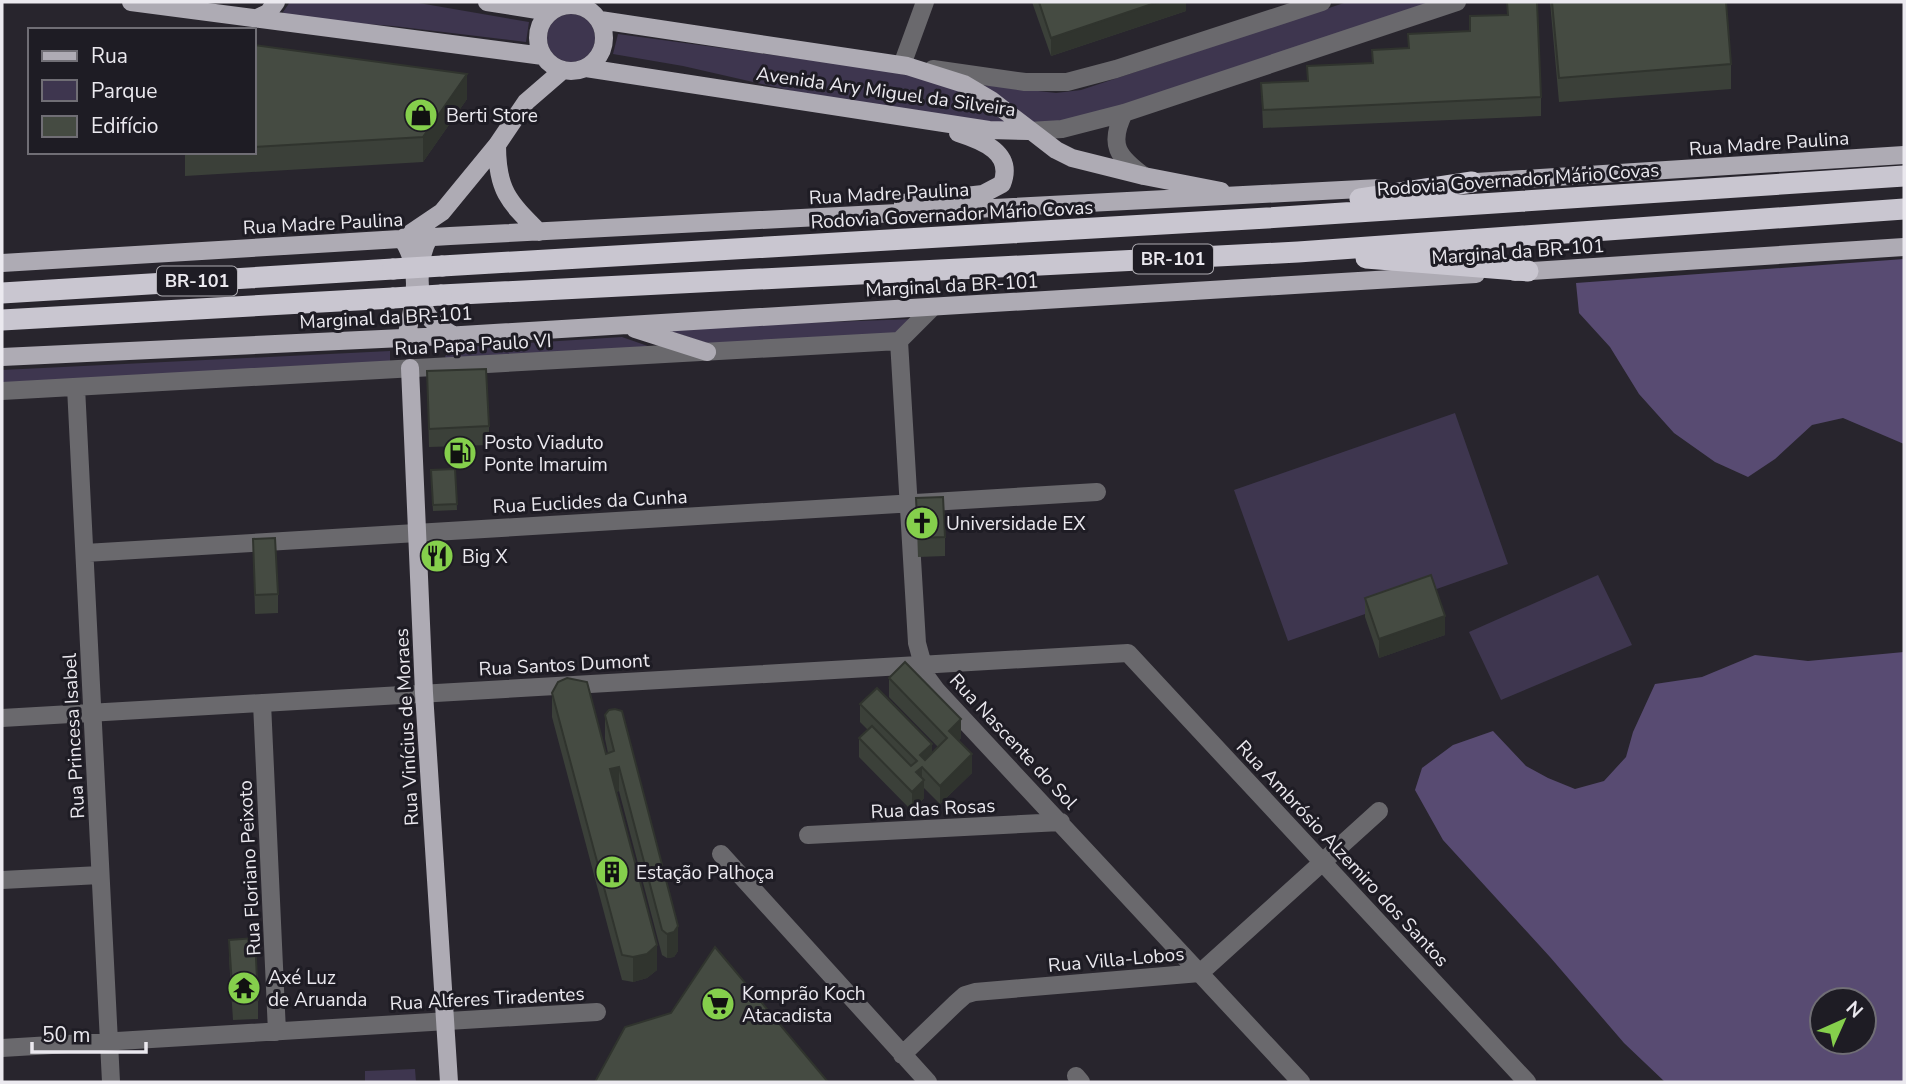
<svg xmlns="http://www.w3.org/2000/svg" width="1906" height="1084" font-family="'Nunito Sans',sans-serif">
<rect width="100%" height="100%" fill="#28252d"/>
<path fill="#3e364f" d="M290,2H413L529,22L526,42L393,26L287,18L283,12Z
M1347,2H1441L1145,102L1032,127L984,85L1056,93L1081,90Z
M547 38a24 24 0 1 1 48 0a24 24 0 1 1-48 0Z
M618,34L862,67L946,82L999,110L1017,127L832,100L683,66L613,54Z
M914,319L893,337L713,345L661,328Z
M622,337L662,351L451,363L445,357L449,348Z
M390,351V365L2,385V370Z
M1455,413L1508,564L1288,641L1234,490Z
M1598,575L1632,645L1501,700L1469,632Z
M415,1069L416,1082H365V1071Z"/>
<path fill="#584b72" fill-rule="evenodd" d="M1904,259V444L1843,418L1812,425L1775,459L1748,477L1715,462L1674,433L1639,394L1610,347L1579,313L1576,283Z
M1904,652V1082H1665L1624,1043L1550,957L1443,840L1415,790L1422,768L1453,745L1493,731L1526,766L1548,778L1575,789L1604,781L1626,757L1633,732L1655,684L1702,677L1755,655L1808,661ZM1822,1000H1864V1042H1822Z"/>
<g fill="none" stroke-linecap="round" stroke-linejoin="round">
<path stroke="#6a696d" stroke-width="18" d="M902,65L925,2
M933,69L1025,82H1067L1116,69L1322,2
M1124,113C1108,145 1118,157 1144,176
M1029,131L1062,129L1124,113L1457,2
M899,341L917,643L926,676L937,691L1301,1082
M76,387L111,1082
M2,391L899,341L932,308
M85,553L1097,492
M262,703L277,1032
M2,718L1128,653L1527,1082
M808,835L1061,822
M721,854L928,1082
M2,880L100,875
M2,1048L597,1012
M902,1055L956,1003L965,995L975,992L1200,973L1379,811
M1076,1076L1081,1082"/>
<path stroke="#aeabb4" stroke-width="18" d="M131,2L543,56
M487,2L550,12
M538 38a33 33 0 1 1 66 0a33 33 0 1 1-66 0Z
M255,19L268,13L276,2
M600,20L907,66L964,84L991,100L1056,150L1072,158L1144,176L1221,191
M586,68L989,130L1029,131
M497,145C497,190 508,201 539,232
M1461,183L1904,155
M903,203L983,194L1002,184C1014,153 983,141 958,133
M429,238C418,257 416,295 427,314C433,324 444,330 453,335
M2,263L450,236L1380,188
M1515,272L1904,247
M635,329L707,352
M406,337C414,306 423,268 402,239L442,212L497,145L526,102L563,70
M2,357L445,336L1476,274
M410,368L424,693L449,1082"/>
<path stroke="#c9c6d0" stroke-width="21" d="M1360,199L1472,182
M1366,258L1528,271
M442,266L1267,218L1904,176
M2,293L393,269
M441,295L1298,252L1904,209
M2,320L393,298"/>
<path stroke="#c9c6d0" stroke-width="21" d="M393,269L442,266
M393,298L441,295"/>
</g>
<path fill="#3b4039" d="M1032,2H1186V11L1051,56Z
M1507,2L1541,97V116L1263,128L1261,83L1307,81V66L1372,63V50L1408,48V34L1470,32V16L1507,15Z
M1550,2H1726L1731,64V89L1559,102Z
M254,45L467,99L423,162L185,176V152H254Z
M427,371L489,426V445L429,447Z
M455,469L457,510L433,511L431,470Z
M916,498L945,537V556L918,557Z
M253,539L278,594V613L255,614Z
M1365,598L1445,635L1379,658L1365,617Z
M889,678L961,738L959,740L972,773L940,804L924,788V798L912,811L859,757V738L868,730L860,722V704L932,753L938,747L889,697Z
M552,693L606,754L608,753L605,739V715L678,951L674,957L667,958L662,955L619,791L616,792L657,970L647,978L633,982L622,980L552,717Z
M229,940L258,1000V1019L233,1020L229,958Z"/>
<path fill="#30342e" d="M1158,2H1186V11L1051,56V38Z
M467,74V99L423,162V137Z
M1445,616V635L1379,658V639Z
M961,719V738L949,749V731Z
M932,744V763L922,767V782L924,780V798L912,811V792L920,755Z
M972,754V773L940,804V786Z
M619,767V791L610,794V769Z
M678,926V951L674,957L667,958V934Z
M657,945V970L647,978L633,982V957Z"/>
<path fill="#454b42" stroke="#30342e" stroke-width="2" d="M1039,2H1158L1051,38Z
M1507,2H1537L1541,97L1263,110L1261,83L1308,81L1307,66L1373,63L1372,50L1409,48L1408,34L1470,31V16L1508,15Z
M1552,2H1726L1731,64L1559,78Z
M254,45L467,74L423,137L254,147Z
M486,369L489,426L429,429L427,371Z
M455,469L457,504L433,505L431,470Z
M943,497L945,537L918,538L916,498Z
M275,538L278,594L255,595L253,539Z
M1431,575L1445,616L1379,639L1365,598Z
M905,662L961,719L949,731L972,754L940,786L922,767L916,772L924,780L912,792L859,738L872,726L911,766L917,761L860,704L877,688L932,744L920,755L925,760L947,738L889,678Z
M567,678L587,682L606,754L614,751L605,715L609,710L615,709L622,711L678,926L674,932L667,934L662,930L619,767L610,769L657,945L647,954L633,957L622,955L552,693L558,682Z
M255,938L258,1000L233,1001L229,940Z
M715,947L828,1082H595L625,1027L671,1013Z"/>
<defs>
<symbol id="shop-disc" viewBox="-11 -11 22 22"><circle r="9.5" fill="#85cf4c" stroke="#1e1c24"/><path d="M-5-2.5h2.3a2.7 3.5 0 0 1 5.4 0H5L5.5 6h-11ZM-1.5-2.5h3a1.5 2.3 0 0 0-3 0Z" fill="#111"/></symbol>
<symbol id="fuel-disc" viewBox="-11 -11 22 22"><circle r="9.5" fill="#85cf4c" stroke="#1e1c24"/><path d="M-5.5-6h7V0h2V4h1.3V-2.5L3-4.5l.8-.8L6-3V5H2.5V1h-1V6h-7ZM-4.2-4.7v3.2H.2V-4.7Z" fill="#111"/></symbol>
<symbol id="church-disc" viewBox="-11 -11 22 22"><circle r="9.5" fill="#85cf4c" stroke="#1e1c24"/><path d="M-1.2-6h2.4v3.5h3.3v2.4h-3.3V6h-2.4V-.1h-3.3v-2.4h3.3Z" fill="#111"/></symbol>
<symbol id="restaurant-disc" viewBox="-11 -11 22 22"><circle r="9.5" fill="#85cf4c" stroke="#1e1c24"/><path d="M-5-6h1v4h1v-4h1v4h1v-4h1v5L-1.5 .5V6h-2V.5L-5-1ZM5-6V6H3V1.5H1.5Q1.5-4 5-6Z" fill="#111"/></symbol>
<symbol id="building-disc" viewBox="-11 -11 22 22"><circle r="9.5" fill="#85cf4c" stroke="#1e1c24"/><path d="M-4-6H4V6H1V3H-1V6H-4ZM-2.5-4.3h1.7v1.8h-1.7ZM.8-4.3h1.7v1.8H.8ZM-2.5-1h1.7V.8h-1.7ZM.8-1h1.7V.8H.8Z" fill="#111"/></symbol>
<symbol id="temple-disc" viewBox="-11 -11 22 22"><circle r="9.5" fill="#85cf4c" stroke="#1e1c24"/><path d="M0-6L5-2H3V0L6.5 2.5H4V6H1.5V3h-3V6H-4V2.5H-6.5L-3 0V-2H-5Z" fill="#111"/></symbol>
<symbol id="supermarket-disc" viewBox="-11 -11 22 22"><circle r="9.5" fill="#85cf4c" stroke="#1e1c24"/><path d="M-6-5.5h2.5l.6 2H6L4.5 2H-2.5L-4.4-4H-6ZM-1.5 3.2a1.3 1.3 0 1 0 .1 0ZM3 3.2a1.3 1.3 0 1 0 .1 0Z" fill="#111"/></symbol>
</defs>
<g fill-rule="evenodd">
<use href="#shop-disc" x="402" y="96" width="38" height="38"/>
<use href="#fuel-disc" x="441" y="434" width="38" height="38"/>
<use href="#church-disc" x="903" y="504" width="38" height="38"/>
<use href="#restaurant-disc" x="418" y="537" width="38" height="38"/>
<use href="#building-disc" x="593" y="853" width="38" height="38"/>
<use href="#temple-disc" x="225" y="969" width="38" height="38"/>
<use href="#supermarket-disc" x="699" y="985" width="38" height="38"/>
</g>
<g text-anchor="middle" stroke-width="6" stroke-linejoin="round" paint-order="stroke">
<g fill="#1e1c24" stroke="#aeacb2" stroke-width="2">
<rect x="1133" y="244.5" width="80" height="29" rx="5"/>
<rect x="157" y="266.5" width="80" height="29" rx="5"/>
</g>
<g font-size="18" font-weight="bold" fill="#ebe9ef">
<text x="1173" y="265">BR-101</text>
<text x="197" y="287">BR-101</text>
</g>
<g font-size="19" fill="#ebe9ef" stroke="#1e1c24">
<text transform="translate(886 91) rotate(8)" y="7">Avenida Ary Miguel da Silveira</text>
<text transform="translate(1769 143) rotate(-4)" y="7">Rua Madre Paulina</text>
<text transform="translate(1518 179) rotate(-4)" y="7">Rodovia Governador Mário Covas</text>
<text transform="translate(889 193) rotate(-3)" y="7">Rua Madre Paulina</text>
<text transform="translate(952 214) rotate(-3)" y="7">Rodovia Governador Mário Covas</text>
<text transform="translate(323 223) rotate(-3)" y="7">Rua Madre Paulina</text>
<text transform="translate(1518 251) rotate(-4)" y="7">Marginal da BR-101</text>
<text transform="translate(952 285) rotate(-3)" y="7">Marginal da BR-101</text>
<text transform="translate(386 317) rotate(-3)" y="7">Marginal da BR-101</text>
<text transform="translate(473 344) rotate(-3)" y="7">Rua Papa Paulo VI</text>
<text transform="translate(590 501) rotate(-3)" y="7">Rua Euclides da Cunha</text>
<text transform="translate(564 664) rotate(-3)" y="7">Rua Santos Dumont</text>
<text transform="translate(406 727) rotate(-93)" y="7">Rua Vinícius de Moraes</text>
<text transform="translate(73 736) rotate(-93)" y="7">Rua Princesa Isabel</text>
<text transform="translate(1014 741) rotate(47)" y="7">Rua Nascente do Sol</text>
<text transform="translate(933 808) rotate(-3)" y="7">Rua das Rosas</text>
<text transform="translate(1343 853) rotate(47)" y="7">Rua Ambrósio Alzemiro dos Santos</text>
<text transform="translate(249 868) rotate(-93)" y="7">Rua Floriano Peixoto</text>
<text transform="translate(1116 959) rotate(-5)" y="7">Rua Villa-Lobos</text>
<text transform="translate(487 998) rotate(-3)" y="7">Rua Alferes Tiradentes</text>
</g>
<g font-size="19" fill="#ebe9ef" stroke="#1e1c24" text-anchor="start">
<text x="446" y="122">Berti Store</text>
<text x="484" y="449">Posto Viaduto<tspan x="484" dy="22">Ponte Imaruim</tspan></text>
<text x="946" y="530">Universidade EX</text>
<text x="462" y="563">Big X</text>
<text x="636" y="879">Estação Palhoça</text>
<text x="268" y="984">Axé Luz<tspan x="268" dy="22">de Aruanda</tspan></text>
<text x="742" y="1000">Komprão Koch<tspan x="742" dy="22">Atacadista</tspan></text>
</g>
</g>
<rect width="1906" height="1084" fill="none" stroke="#ebe9ef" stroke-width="7"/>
<rect x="28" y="28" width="228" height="126" fill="#1e1c24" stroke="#706e75" stroke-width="2"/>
<rect x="42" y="51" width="35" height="10" fill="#aeabb4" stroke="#706e75" stroke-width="2"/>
<text x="91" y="63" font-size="21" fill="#ebe9ef">Rua</text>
<rect x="42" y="80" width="35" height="21" fill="#3e364f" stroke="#706e75" stroke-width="2"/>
<text x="91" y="98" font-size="21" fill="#ebe9ef">Parque</text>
<rect x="42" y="116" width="35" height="21" fill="#454b42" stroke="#706e75" stroke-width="2"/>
<text x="91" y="133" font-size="21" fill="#ebe9ef">Edifício</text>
<g transform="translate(1843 1021) rotate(45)"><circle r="33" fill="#1e1c24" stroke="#706e75" stroke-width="2"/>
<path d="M0-5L12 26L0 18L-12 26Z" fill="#85cf4c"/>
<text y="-10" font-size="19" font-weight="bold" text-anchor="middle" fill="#ebe9ef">N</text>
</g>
<path d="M32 1042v10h114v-10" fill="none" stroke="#ebe9ef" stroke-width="3.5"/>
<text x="42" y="1042" font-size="21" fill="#ebe9ef" stroke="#1e1c24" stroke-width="5" paint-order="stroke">50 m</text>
</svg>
